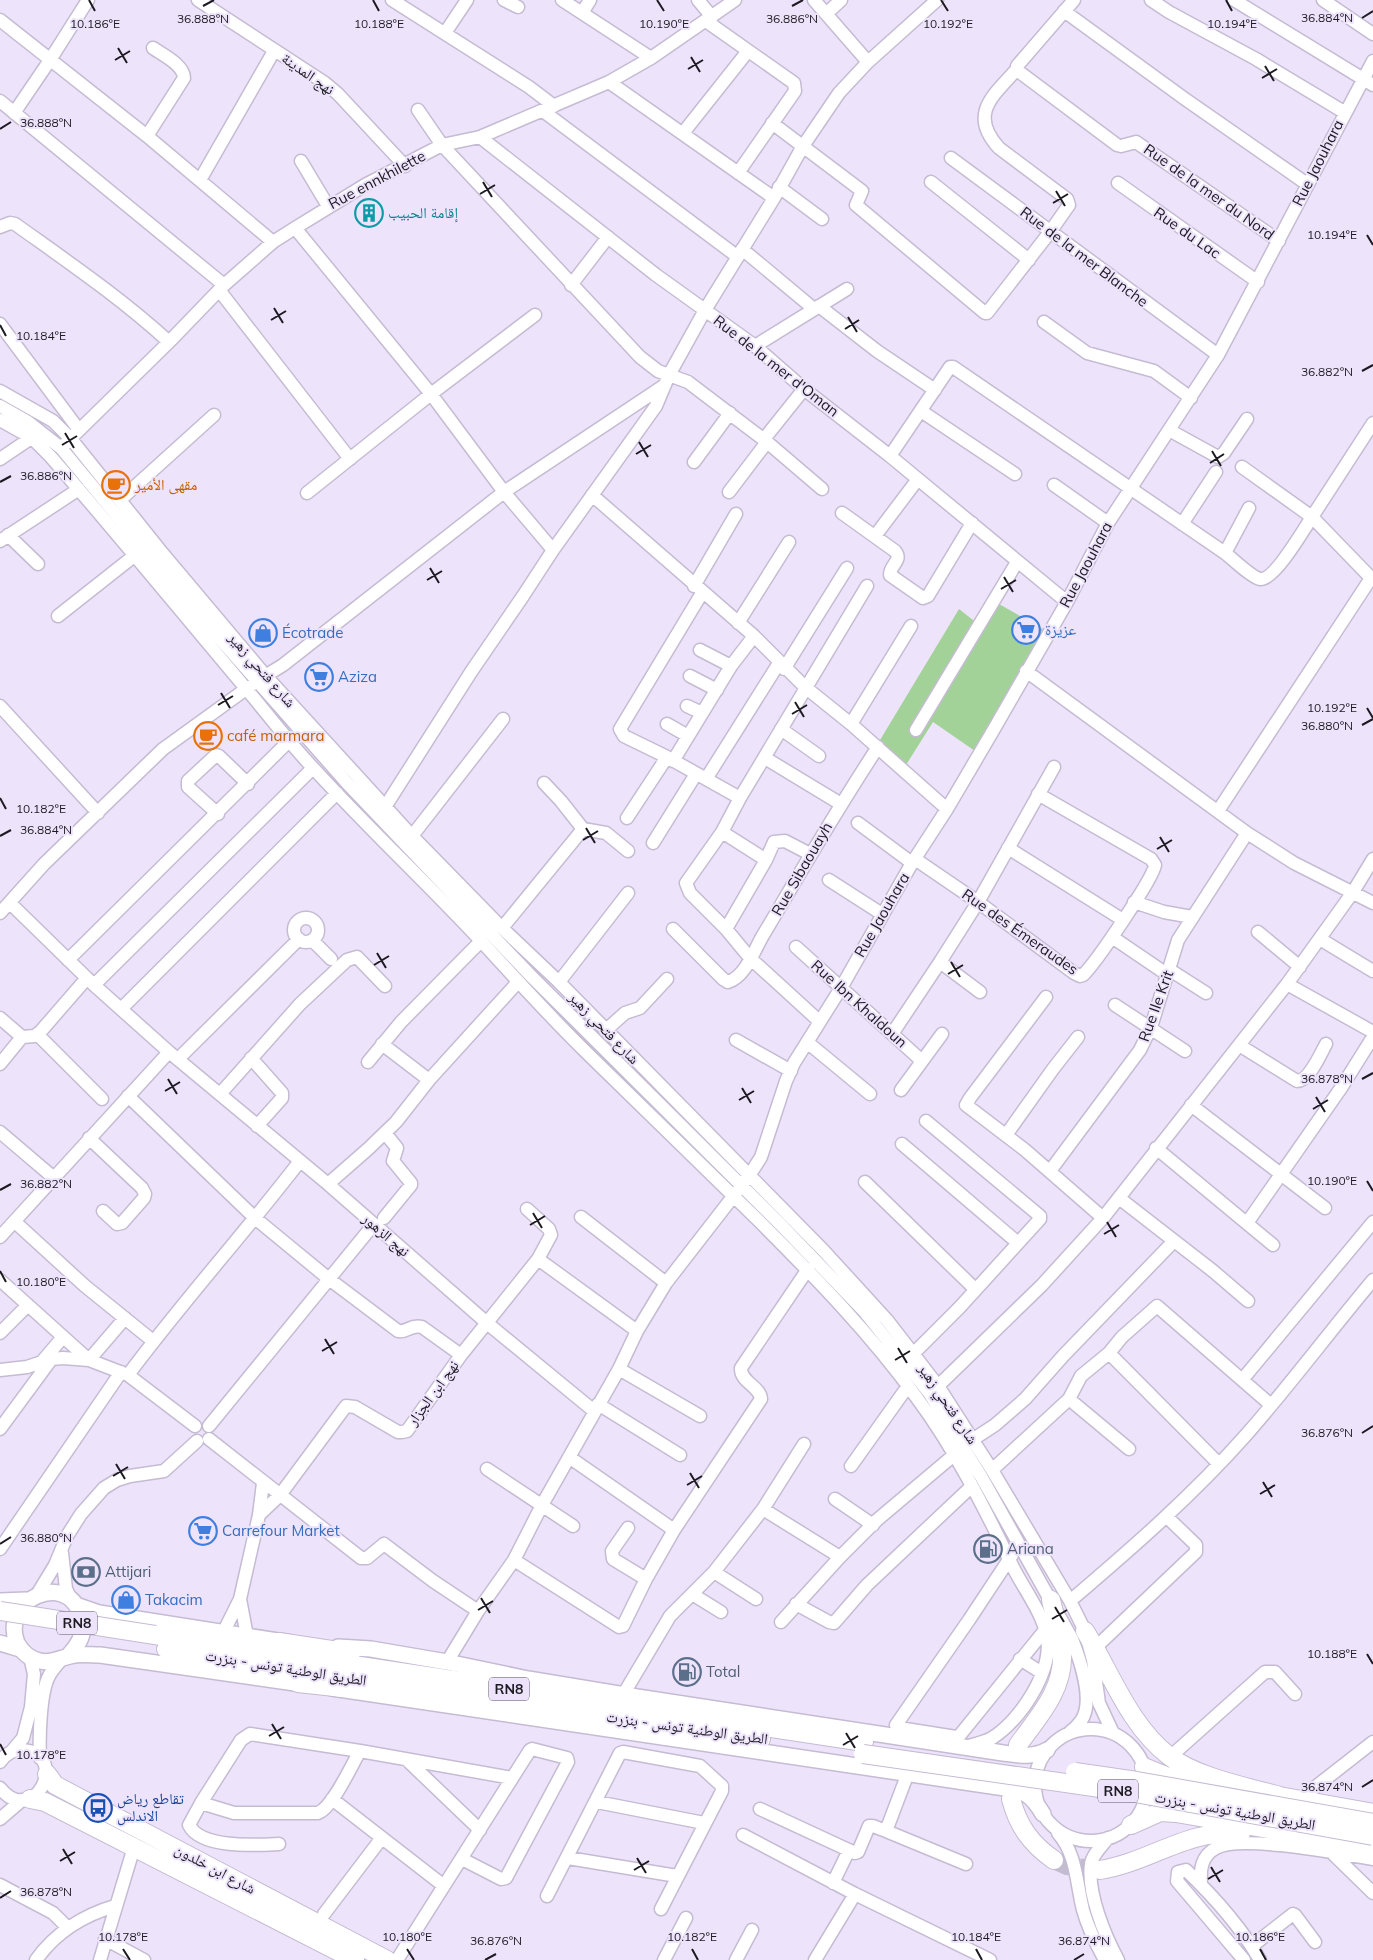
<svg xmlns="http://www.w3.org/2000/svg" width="1373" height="1960" font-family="Mulish,'Noto Naskh Arabic',sans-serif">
<rect width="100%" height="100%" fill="#ede4fb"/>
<path fill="#a3d299" d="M999,604L1043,629L975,751L933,722L906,765L880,740L959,609L983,628Z"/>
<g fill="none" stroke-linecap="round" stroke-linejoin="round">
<path stroke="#c3bcd0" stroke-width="18" stroke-dasharray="18 9" stroke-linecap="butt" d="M1054,1860L1067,1866L1100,1870"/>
<defs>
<path id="minor" d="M198,0L325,83L338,94L405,166
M392,0L529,87L554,106
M504,0L518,7
M562,0L651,58
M698,0L712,17
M814,0L868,62
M1074,0L1017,66L1018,71L1117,145L1121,146L1136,142L1279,241
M1151,0L1169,12L1256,59L1344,112
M1234,0L1373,85
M1323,0L1373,34
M1064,11L1185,99L1307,184
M582,13L590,0
M826,14L841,0
M0,20L147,136L273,242
M706,21L794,83L795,91L738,173
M445,33L467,0
M609,82L774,198
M0,101L224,285
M418,110L442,145L640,357L658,371L688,382L767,442L822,489
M543,111L738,257
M14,113L50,60L88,0
M772,123L862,191L856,205L985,313H987L1050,232L1069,205L1067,199L999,148C968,114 993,96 1017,69
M683,133L748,51
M147,136L184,78C184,65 163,55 153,48
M480,137L656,275L755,346L804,389L890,456L1067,602
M951,158L1218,355
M301,161L328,206
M200,180L274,51
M931,182L1029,260
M1118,183L1258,282
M779,187L822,219
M0,227L10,223L15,224C68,262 121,298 169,342
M295,228L431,394L504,492L553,550
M742,249L814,309
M571,285L608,237
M219,290L350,459
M819,306L877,351L935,390
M1044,322L1087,353L1154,371L1191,398
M0,324L79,430
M755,346L847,289
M0,391L53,421L71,439L159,549L265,675L412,836L502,928L559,982L823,1250L887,1320L938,1386L992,1470L1070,1601L1085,1631L1093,1660L1099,1703L1113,1733
M0,406L28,422L61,448L199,615L347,783L531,976L780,1224L864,1311L930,1394L982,1478L1072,1639C1080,1660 1095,1701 1081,1721C1078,1725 1074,1729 1070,1732
M921,411L1015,474
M0,420L32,438L51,457C116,532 179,609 243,685C267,713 289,743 315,770C369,829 427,883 481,941C516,979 550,1017 587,1053C644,1109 701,1164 758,1220C814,1276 870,1333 917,1398C954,1448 983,1505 1010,1561C1021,1586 1042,1610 1047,1637C1053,1671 1020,1721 992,1738C985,1742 976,1744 968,1746
M1373,423L1312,517L1373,580
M1169,430L1218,457L1224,453L1247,419
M764,439L804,389
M65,444L169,342L224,285L273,242L295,228L365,185L442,145L480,137L609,82L651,58L735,0
M890,456L950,367H953L1225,553C1234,560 1251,577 1260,579C1274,581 1304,529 1312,517L1242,467
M0,459L37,434
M694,462L730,413
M1054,485L1108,523
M729,492L767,442
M307,493L431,394L535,315
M592,495L754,636L805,687L851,724L947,809
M120,500L214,415
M842,513L895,551C903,561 890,564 890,575L923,598L928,596L972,523
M1182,524L1216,472
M8,535L38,564
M875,536L918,479
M0,541L79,489
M1225,553L1249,508
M694,586L736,514
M702,593L620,729L624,736L667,757L740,798
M58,616L134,556
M738,623L789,542
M700,650L731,666
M784,669L847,568
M1026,671L1247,833L1294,863L1373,903
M690,676L717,690
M0,706L98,813
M687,706L702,713
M667,724L688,736
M851,724L911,626
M781,729L819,756
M916,730L1017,562
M765,758L841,804
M673,761L731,666L754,636
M706,779L779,663
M544,783L561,801L583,829L606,833L628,851
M385,807L471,672L523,596L553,550L656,406L669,375L705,310L774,198L803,146L839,93L868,62L937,0
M1218,811L1371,578
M218,814L188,787V781L216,755L219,756L248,784
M627,818L667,757
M858,823L912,863
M722,832L766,860
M412,836L503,719
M653,843L696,774
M1008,848L1123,920
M915,859L978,902L1074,973L1080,976L1083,975C1095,964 1153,879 1155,865L1151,859L1038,794
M829,880L882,914
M1134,902L1164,912L1192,917
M10,903L94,985L169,1052L328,1184L487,1323L594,1411
M0,913L44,864L163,749L257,681L283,665L504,492L665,385
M294 930a12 12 0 1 1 24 0a12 12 0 1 1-24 0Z
M502,928L583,829
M673,929L723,979L728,982C745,977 754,951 762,937C800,873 837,809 878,747
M726,929L766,860L774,842L785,841L810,854
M1258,932L1300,967
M1112,937L1168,975
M1320,939L1373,971
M312,940L331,959
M796,947L922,1061
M68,960L289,741
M940,962L980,992
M1170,970L1206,993
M559,982L628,893
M1287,984L1373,1032
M94,985L313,768
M1046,997L970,1098L966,1105L1025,1150L1103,1218
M1115,1005L1185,1051
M121,1009L337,793
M0,1018L22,1037L35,1036L41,1031L87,978
M819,1021L750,958L726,929L690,893L686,883L722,832L740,798L867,586
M606,1030L625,1013L640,1008L667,979
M37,1034L102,1099
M892,1034L940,962L978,902L1054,767
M736,1040L791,1071
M807,1042L870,1094
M382,1044L429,1080
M1239,1045L1297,1081C1309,1081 1320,1055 1326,1044
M251,1058L282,1093V1098L257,1126
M178,1059L299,939
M368,1062L401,1022L481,941
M0,1064L22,1037
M901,1090L942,1034
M220,1094L300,1004L347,960L357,957L385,986
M128,1096L256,1219L329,1279L398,1331C407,1333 410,1324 422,1327L461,1355
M1191,1105L1325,1208
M0,1132L54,1178
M1006,1135L1053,1069L1078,1037
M89,1138L142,1188L145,1194L144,1198L122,1223L117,1224L103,1211
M902,1144L1018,1243
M1156,1148L1273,1245
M1050,1171L1140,1050L1151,1027L1178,940L1247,833
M865,1182L975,1289
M328,1184L368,1149L396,1122L429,1080L518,982
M1119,1198L1213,1271L1248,1301
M581,1217L666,1283
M384,1218L411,1185V1183L393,1161L397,1148L385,1133
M15,1222L85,1286L153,1341
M1247,1223L1341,1088L1373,1037
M0,1237L169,1052
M538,1259L637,1331
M0,1280L89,1360L125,1318
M0,1333L28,1305
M1109,1353L1219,1464
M913,1354L960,1307L1040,1219V1216L926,1121
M40,1364L63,1337
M619,1369L700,1416
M0,1370L27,1367L51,1359L63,1358L89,1360L128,1375
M1242,1380L1373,1222
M938,1386L1042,1285L1103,1218L1287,984L1353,892L1373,859
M1069,1399L1129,1449
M598,1404L680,1455
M195,1426L128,1375C183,1301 244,1234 300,1161
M209,1426L374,1224
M0,1429L50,1361
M209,1439L361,1558H367L384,1544L433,1581L478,1611
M972,1440L995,1425L1025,1399L1063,1356L1174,1241
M569,1457L674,1530
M851,1466L908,1386
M487,1469L573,1526
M992,1470L1069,1399L1081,1376L1109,1353L1122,1337L1157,1306L1271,1405
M835,1499L873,1525
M763,1509L840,1557
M259,1515L280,1495L346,1406L355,1407L398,1432H402L407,1431L461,1355L538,1259L551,1235L549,1229L527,1209
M628,1528L612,1551L613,1559L646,1579
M0,1549L121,1372
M62,1553L66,1589L72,1601
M1012,1555L969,1620L896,1725L899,1728L956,1737L960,1735L1045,1630
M514,1560L619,1627L623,1626L646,1579L674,1530L761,1399C760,1386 740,1382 741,1368L808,1269
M714,1572L756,1599
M38,1593L55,1565L67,1536L81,1514L104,1488L117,1480L130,1476L164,1471L197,1441
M692,1594L721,1612
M240,1599L247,1636
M1070,1601C1131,1549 1192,1496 1246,1435C1290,1385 1330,1331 1373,1280
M796,1604L829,1622L834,1623L867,1585L972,1486
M781,1622L840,1557L877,1520L954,1455
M223,1633L240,1599L259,1515L263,1483
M1095,1648L1196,1552V1545L1167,1517
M1020,1659L1042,1673
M447,1662L478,1611L514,1560L542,1505L619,1369L637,1331L666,1283L749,1176L761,1157L786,1081L794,1063L841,988L912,863L947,809L994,729L1067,602L1108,523L1218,355L1373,61
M623,1695L670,1616L714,1572L763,1509L804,1444
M1035 1785a56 56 0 1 1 112 0a56 56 0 1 1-112 0Z
M12,1751L23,1738L31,1707L34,1674L30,1657
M360,1751C351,1766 333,1807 318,1813H234L201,1803L241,1740L250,1734L360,1751L512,1778
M1170,1757L1265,1672H1275L1295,1694
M40,1758C39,1738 40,1693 49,1676C52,1670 57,1665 61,1660
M407,1760L480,1830
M0,1762C5,1754 14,1749 23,1750C71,1754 34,1830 0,1788
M908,1773L886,1831L966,1864
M332,1799L444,1886
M1300,1799L1373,1742
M597,1802L704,1823
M201,1803L189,1825C201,1849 256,1845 279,1844
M760,1809L855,1853L858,1852L869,1826H873L886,1831
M0,1819L22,1800
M1058,1833C1077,1855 1076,1882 1083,1910C1088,1928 1096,1944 1105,1960
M743,1835L855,1894L990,1960
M1108,1838C1102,1846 1092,1855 1091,1864C1087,1893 1105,1936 1118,1960
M1331,1852L1373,1893
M568,1858L677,1876
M833,1883L849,1850
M1201,1884C1200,1870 1201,1856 1216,1848C1241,1834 1342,1854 1373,1859
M0,1885L53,1913L68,1928
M547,1896L620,1753L623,1752L700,1766L722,1786V1791L661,1909
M324,1914L381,1839
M105,1939L144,1960
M1252,1946L1293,1914L1295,1915L1315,1942
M36,1960C55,1933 84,1915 115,1906
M100,1960L134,1847
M397,1960L530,1750L532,1749L567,1758L568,1762L506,1878L501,1879L462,1859
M664,1960L686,1918
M736,1960L752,1930
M815,1960L855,1894
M1244,1960L1177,1881L1178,1872L1186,1870C1213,1896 1241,1927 1260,1960"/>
<path id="major" d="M0,1601L26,1600
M76,1605L99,1613L291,1643
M0,1643L20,1649
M338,1647L371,1649L447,1662L528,1679L637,1697L1003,1753C1019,1755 1033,1758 1047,1750
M68,1656C79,1645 87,1631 81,1615C65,1569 0,1601 17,1643C22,1652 30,1659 40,1661C52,1664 59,1658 70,1656C80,1653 90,1655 100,1655L309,1685
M332,1688L998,1787C1024,1792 1029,1791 1043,1814"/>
<path id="highway" d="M1085,1631C1111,1673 1129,1725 1169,1756C1196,1777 1247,1787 1280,1796
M155,1635L864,1742
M279,1642L351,1653
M166,1649L761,1739
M298,1683L344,1688
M1018,1745C1038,1717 1064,1690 1062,1653C1061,1636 1055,1618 1051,1600
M1144,1767L1166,1776L1213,1784
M47,1774L55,1785L387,1960
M1268,1794L1373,1813
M30,1799L45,1802L355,1960
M1011,1799C1018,1826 1031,1844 1054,1860
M1131,1825L1160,1812L1176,1813L1373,1847
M1100,1870C1150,1862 1187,1829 1241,1833"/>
</defs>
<use href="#minor" stroke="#c5bbd2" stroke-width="15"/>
<use href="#major" stroke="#c5bbd2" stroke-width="18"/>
<use href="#highway" stroke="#c5bbd2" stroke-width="20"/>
<use href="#minor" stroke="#fff" stroke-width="12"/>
<use href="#major" stroke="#fff" stroke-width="15"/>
<use href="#highway" stroke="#fff" stroke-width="18"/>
<defs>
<path id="highway-bridge" d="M0,1611L155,1635
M863,1754L1135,1793L1373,1836
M1075,1772L1137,1781L1373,1823"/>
</defs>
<use href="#highway-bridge" stroke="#c5bbd2" stroke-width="20" stroke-linecap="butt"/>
<use href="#highway-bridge" stroke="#fff" stroke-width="18"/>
</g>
<path fill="none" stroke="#1d1a22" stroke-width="2" d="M89,0L95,11M373,0L379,11M657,0L664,11M941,0L948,11M1226,0L1232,11M203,6L214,0M792,6L803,0M1362,18L1373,11M118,48L127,63M691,57L700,72M115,60L130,51M1265,66L1274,81M688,69L703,60M1262,78L1277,69M0,129L11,122M483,182L492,197M1056,191L1065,206M480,194L495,185M1053,203L1068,194M1367,235L1373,245M274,308L283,323M848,317L857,332M271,320L286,311M0,325L6,336M845,329L859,320M1362,371L1373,365M65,433L74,448M639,442L648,457M62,445L77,436M1212,451L1221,466M636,454L651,445M1210,463L1224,454M0,482L11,476M430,568L439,583M1004,577L1013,592M427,580L442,571M1001,589L1016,580M221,693L230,708M795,702L804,717M218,705L233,696M1367,708L1373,718M792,714L807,705M1362,725L1373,719M0,798L6,809M586,828L595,843M0,836L11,830M1160,837L1169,852M583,840L598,831M1157,849L1172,840M377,953L386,968M951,962L960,977M374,965L389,956M948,974L963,965M168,1079L177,1094M1362,1079L1373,1073M742,1088L751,1103M165,1091L180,1082M1316,1097L1325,1112M739,1100L754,1091M1313,1109L1328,1100M1367,1181L1373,1191M0,1190L11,1184M533,1213L542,1228M1107,1222L1116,1237M530,1225L545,1216M1104,1234L1119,1225M0,1271L6,1282M325,1339L334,1354M898,1348L907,1363M322,1351L337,1342M895,1360L910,1351M1362,1433L1373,1426M116,1464L125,1479M690,1473L699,1488M113,1476L128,1467M1263,1482L1272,1497M687,1485L702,1476M1260,1494L1275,1485M0,1544L11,1537M481,1598L490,1613M1055,1607L1064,1622M478,1610L493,1601M1052,1619L1067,1610M1367,1654L1373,1664M272,1724L281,1739M846,1733L855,1748M269,1736L284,1727M0,1744L6,1755M843,1745L858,1736M1362,1787L1373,1780M63,1849L72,1864M637,1858L646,1873M60,1861L75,1852M1211,1867L1220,1882M634,1870L649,1861M1208,1879L1223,1870M0,1898L11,1891M123,1949L130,1960M407,1949L414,1960M692,1949L698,1960M976,1949L982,1960M1260,1949L1266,1960M485,1960L496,1954M1074,1960L1084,1954"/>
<defs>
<symbol id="building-ring" viewBox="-11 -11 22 22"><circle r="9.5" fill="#ede4fb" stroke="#0f9aa8" stroke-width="1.5"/><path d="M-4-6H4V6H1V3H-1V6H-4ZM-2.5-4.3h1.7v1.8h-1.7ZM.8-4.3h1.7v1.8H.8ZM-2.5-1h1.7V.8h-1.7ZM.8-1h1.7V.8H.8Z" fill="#0f9aa8"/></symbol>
<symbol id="cafe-ring" viewBox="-11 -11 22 22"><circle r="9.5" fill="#ede4fb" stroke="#e8710a" stroke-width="1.5"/><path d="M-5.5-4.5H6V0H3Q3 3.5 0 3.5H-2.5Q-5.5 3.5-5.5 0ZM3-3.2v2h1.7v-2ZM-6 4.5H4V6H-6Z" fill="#e8710a"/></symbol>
<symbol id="supermarket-ring" viewBox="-11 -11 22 22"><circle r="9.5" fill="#ede4fb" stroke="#3f7fe0" stroke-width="1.5"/><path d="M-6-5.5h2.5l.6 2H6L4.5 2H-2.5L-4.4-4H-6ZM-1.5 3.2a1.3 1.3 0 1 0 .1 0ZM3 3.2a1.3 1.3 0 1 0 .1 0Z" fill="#3f7fe0"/></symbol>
<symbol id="shop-ring" viewBox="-11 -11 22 22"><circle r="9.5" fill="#ede4fb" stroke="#3f7fe0" stroke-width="1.5"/><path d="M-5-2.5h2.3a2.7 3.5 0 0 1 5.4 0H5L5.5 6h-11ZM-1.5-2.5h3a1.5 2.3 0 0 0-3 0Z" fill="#3f7fe0"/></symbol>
<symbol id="fuel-ring" viewBox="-11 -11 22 22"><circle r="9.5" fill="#ede4fb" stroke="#5c6f8a" stroke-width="1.5"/><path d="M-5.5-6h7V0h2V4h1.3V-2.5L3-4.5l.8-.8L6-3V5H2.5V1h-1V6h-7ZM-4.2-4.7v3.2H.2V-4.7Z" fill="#5c6f8a"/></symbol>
<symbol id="bank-ring" viewBox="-11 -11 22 22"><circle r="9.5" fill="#ede4fb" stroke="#5c6f8a" stroke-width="1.5"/><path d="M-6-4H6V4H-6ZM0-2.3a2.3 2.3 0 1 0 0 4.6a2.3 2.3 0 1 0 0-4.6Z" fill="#5c6f8a"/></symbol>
<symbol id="bus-ring" viewBox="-11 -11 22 22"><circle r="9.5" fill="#ede4fb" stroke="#1a4fb4" stroke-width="1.5"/><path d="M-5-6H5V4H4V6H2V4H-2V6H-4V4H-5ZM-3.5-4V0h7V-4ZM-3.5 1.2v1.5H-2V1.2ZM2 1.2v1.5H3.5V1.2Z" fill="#1a4fb4"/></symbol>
</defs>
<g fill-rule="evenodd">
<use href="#building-ring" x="353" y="197" width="32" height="32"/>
<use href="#cafe-ring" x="100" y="469" width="32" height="32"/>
<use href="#supermarket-ring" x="1010" y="614" width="32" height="32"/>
<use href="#shop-ring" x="247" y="617" width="32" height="32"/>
<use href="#supermarket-ring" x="303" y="661" width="32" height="32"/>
<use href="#cafe-ring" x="192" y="720" width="32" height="32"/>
<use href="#supermarket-ring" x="187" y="1515" width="32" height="32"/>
<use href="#fuel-ring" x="972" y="1533" width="32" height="32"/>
<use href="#bank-ring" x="70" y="1556" width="32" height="32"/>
<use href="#shop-ring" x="110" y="1584" width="32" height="32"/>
<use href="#fuel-ring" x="671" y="1656" width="32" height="32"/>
<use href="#bus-ring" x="82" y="1792" width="32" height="32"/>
</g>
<g text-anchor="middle" stroke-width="4" stroke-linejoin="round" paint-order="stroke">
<g fill="#ede4fb" stroke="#5b5763" stroke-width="1">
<rect x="57" y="1611.5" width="40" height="23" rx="4"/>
<rect x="489" y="1677.5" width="40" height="23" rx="4"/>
<rect x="1098" y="1779.5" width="40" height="23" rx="4"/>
</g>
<g font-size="14" font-weight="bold" fill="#1d1a22">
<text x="77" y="1628">RN8</text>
<text x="509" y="1694">RN8</text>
<text x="1118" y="1796">RN8</text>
</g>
<g font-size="15" fill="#1d1a22" stroke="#ede4fb">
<text transform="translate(308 74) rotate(35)" y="5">نهج المدينة</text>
<text transform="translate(1318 163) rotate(-63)" y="5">Rue Jaouhara</text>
<text transform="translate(377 180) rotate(-28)" y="5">Rue ennkhilette</text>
<text transform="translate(1209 192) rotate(35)" y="5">Rue de la mer du Nord</text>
<text transform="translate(1187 233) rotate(35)" y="5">Rue du Lac</text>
<text transform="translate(1084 257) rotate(37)" y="5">Rue de la mer Blanche</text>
<text transform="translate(776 366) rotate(38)" y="5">Rue de la mer d'Oman</text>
<text transform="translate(1086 565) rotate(-62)" y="5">Rue Jaouhara</text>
<text transform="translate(262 670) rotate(49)" y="5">شارع فتحي زهير</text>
<text transform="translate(802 869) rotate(-60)" y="5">Rue Sibaouayh</text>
<text transform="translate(882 915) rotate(-60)" y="5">Rue Jaouhara</text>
<text transform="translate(1020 932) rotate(35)" y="5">Rue des Émeraudes</text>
<text transform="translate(859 1004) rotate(42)" y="5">Rue Ibn Khaldoun</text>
<text transform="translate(1156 1006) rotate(-70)" y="5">Rue Ile Krit</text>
<text transform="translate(604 1028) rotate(46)" y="5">شارع فتحي زهير</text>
<text transform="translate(386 1235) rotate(41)" y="5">نهج الزهور</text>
<text transform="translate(433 1393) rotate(-54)" y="5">نهج ابن الجزار</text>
<text transform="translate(948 1404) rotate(56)" y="5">شارع فتحي زهير</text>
<text transform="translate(286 1668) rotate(9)" y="5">الطريق الوطنية تونس - بنزرت</text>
<text transform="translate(687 1728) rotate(8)" y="5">الطريق الوطنية تونس - بنزرت</text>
<text transform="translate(1235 1811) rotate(10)" y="5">الطريق الوطنية تونس - بنزرت</text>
<text transform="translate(215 1869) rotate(28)" y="5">شارع ابن خلدون</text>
</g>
<g font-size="15" fill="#0d838f" stroke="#ede4fb" text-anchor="start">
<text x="388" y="218">إقامة الحبيب</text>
</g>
<g font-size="15" fill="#c56008" stroke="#ede4fb" text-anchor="start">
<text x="135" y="490">مقهى الأمير</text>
<text x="227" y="741">café marmara</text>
</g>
<g font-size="15" fill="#366cbe" stroke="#ede4fb" text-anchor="start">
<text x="1045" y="635">عزيزة</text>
<text x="282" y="638">Écotrade</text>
<text x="338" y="682">Aziza</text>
<text x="222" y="1536">Carrefour Market</text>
<text x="145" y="1605">Takacim</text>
</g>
<g font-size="15" fill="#4e5e75" stroke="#ede4fb" text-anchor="start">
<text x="1007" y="1554">Ariana</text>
<text x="105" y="1577">Attijari</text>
<text x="706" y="1677">Total</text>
</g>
<g font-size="15" fill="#164399" stroke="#ede4fb" text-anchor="start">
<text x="117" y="1804">تقاطع رياض<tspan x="117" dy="17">الاندلس</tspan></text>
</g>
</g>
<g font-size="12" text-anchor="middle" fill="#1d1a22" stroke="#ede4fb" stroke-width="4" stroke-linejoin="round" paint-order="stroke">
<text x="1327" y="22">36.884°N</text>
<text x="203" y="23">36.888°N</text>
<text x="792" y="23">36.886°N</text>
<text x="95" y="28">10.186°E</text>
<text x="379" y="28">10.188°E</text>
<text x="664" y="28">10.190°E</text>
<text x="948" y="28">10.192°E</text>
<text x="1232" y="28">10.194°E</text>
<text x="46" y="127">36.888°N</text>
<text x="1332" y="239">10.194°E</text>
<text x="41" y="340">10.184°E</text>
<text x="1327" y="376">36.882°N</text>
<text x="46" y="480">36.886°N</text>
<text x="1332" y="712">10.192°E</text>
<text x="1327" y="730">36.880°N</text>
<text x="41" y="813">10.182°E</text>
<text x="46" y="834">36.884°N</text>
<text x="1327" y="1083">36.878°N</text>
<text x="1332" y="1185">10.190°E</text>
<text x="46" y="1188">36.882°N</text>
<text x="41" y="1286">10.180°E</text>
<text x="1327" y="1437">36.876°N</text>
<text x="46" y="1542">36.880°N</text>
<text x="1332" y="1658">10.188°E</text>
<text x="41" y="1759">10.178°E</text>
<text x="1327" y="1791">36.874°N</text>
<text x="46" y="1896">36.878°N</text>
<text x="123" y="1941">10.178°E</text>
<text x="407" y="1941">10.180°E</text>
<text x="692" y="1941">10.182°E</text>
<text x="976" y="1941">10.184°E</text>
<text x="1260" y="1941">10.186°E</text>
<text x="496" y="1945">36.876°N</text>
<text x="1084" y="1945">36.874°N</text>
</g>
</svg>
